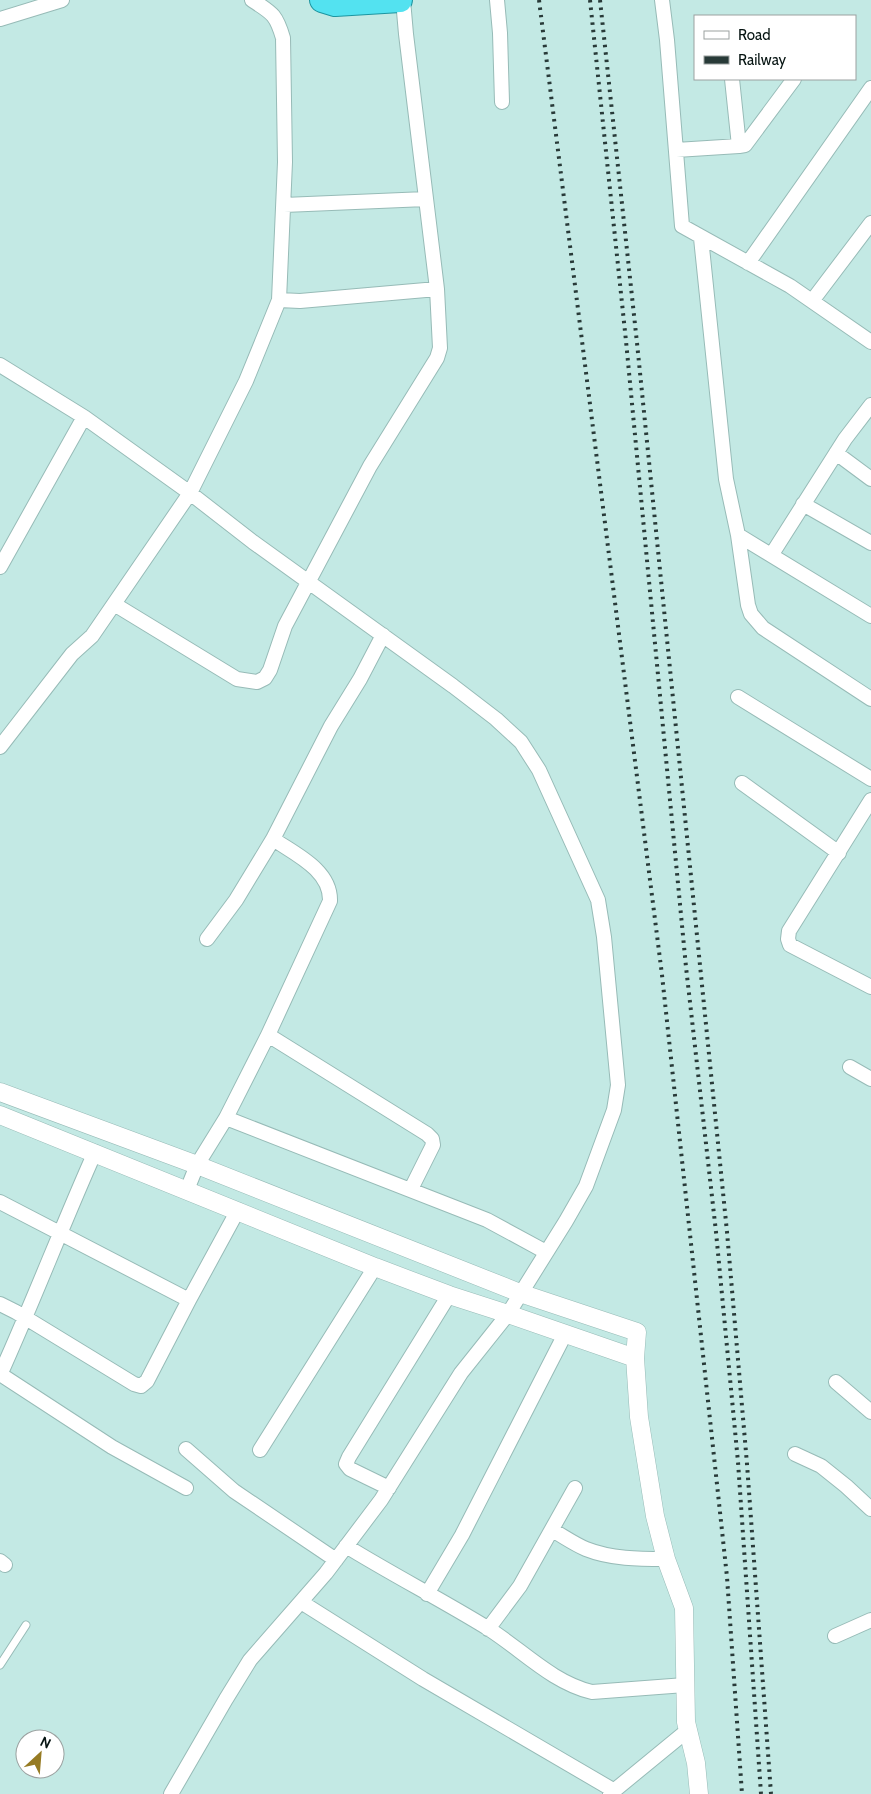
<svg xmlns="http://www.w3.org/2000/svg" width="871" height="1794" font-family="Cabin,sans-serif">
<rect width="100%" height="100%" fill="#c3e9e4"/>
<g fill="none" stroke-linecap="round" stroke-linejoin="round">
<defs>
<path id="service" d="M0,1665L26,1625"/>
<path id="minor" d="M497,0L500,33L502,102
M662,0L667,40L682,226L790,286L871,342
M0,19L62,0
M739,146L745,145L794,79
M676,150L739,146L732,79
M284,205L426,199
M701,238L726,479L738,535L748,605L751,614L763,628L871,699
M748,263L871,88
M279,300L300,301L437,289
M812,301L871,223
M0,365L84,417L190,493L246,381L279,300L285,162L283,38C276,14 272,13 252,0
M836,453L871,479
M803,504L871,543
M738,535L871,616
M772,554L845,439L871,405
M0,567L84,417
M114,604L237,679L257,682L265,678L270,670L285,626L370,466L437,358L440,348L437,289L406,34L403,0
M738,697L871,779
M0,747L72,654L92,636L190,493L253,542L453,686L496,719L521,742L539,770L598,900L604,937L618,1085L614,1110L586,1186L566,1221L508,1314L461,1373L381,1500L326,1573L250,1660L226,1699L171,1794
M742,783L839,853
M871,800L789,931L788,939L790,945L871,987
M207,939L236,900L273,839L331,726L360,679L383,635
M268,1035L427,1134L432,1139L433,1145L411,1189
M850,1067L871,1079
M226,1118L487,1220L546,1252
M187,1190L197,1165L226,1118L268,1035L330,901C331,870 295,854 273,839
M0,1202L189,1300
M0,1304L16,1312L134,1384L141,1386L147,1381L189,1300L238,1210
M0,1374L112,1447L186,1488
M0,1375C33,1302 62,1226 95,1152
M836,1382L871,1412
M186,1449L234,1491L336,1560
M260,1450L375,1267
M795,1454L821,1466L846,1486L871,1509
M389,1488L350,1469L346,1464L349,1457L449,1295
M552,1530C563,1536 574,1544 586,1549C611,1559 639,1559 666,1559
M346,1546C393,1575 442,1600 489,1629C522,1650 553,1683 592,1692L685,1685
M0,1561L5,1565
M427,1594L462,1535L565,1334
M301,1602L423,1679L613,1790
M488,1629L520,1586L575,1488
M835,1636L871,1620
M610,1794L688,1730"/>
<path id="tertiary" d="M0,1092L197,1165L520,1293L637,1332L635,1358L639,1417L655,1516L666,1559L684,1608L686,1722L696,1763L699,1794
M0,1115L375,1267L449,1295L508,1314L635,1358"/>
<path id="trunk" d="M322,0L335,4L400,0"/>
</defs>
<use href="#service" stroke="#97bbb7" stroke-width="9"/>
<use href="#minor" stroke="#97bbb7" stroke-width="16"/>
<use href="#tertiary" stroke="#97bbb7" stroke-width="19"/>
<use href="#trunk" stroke="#1c95a0" stroke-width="26"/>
<use href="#service" stroke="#fff" stroke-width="7"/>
<use href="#minor" stroke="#fff" stroke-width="14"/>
<use href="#tertiary" stroke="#fff" stroke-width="18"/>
<use href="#trunk" stroke="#53e2f0" stroke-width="24"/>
<path stroke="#283a38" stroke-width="4" stroke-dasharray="2.5 5" stroke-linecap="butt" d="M539,0L662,975L727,1577L742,1794
M590,0L626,341L686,967L716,1232L738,1462L761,1794
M600,0L637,343L727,1232L747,1464L771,1794"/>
</g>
<rect x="694" y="15" width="162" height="65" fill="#ffffff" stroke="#9ba1a0"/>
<rect x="704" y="31" width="25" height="8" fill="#ffffff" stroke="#9ba1a0"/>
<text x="738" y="40" font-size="15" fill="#061412">Road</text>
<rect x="704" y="56" width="25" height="8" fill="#283a38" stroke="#9ba1a0"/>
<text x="738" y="65" font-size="15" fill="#061412">Railway</text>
<g transform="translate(40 1754) rotate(26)"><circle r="24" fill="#ffffff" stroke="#9ba1a0"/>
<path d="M0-4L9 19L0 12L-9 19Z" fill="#967b23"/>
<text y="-8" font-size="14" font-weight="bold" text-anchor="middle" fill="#061412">N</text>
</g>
</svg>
